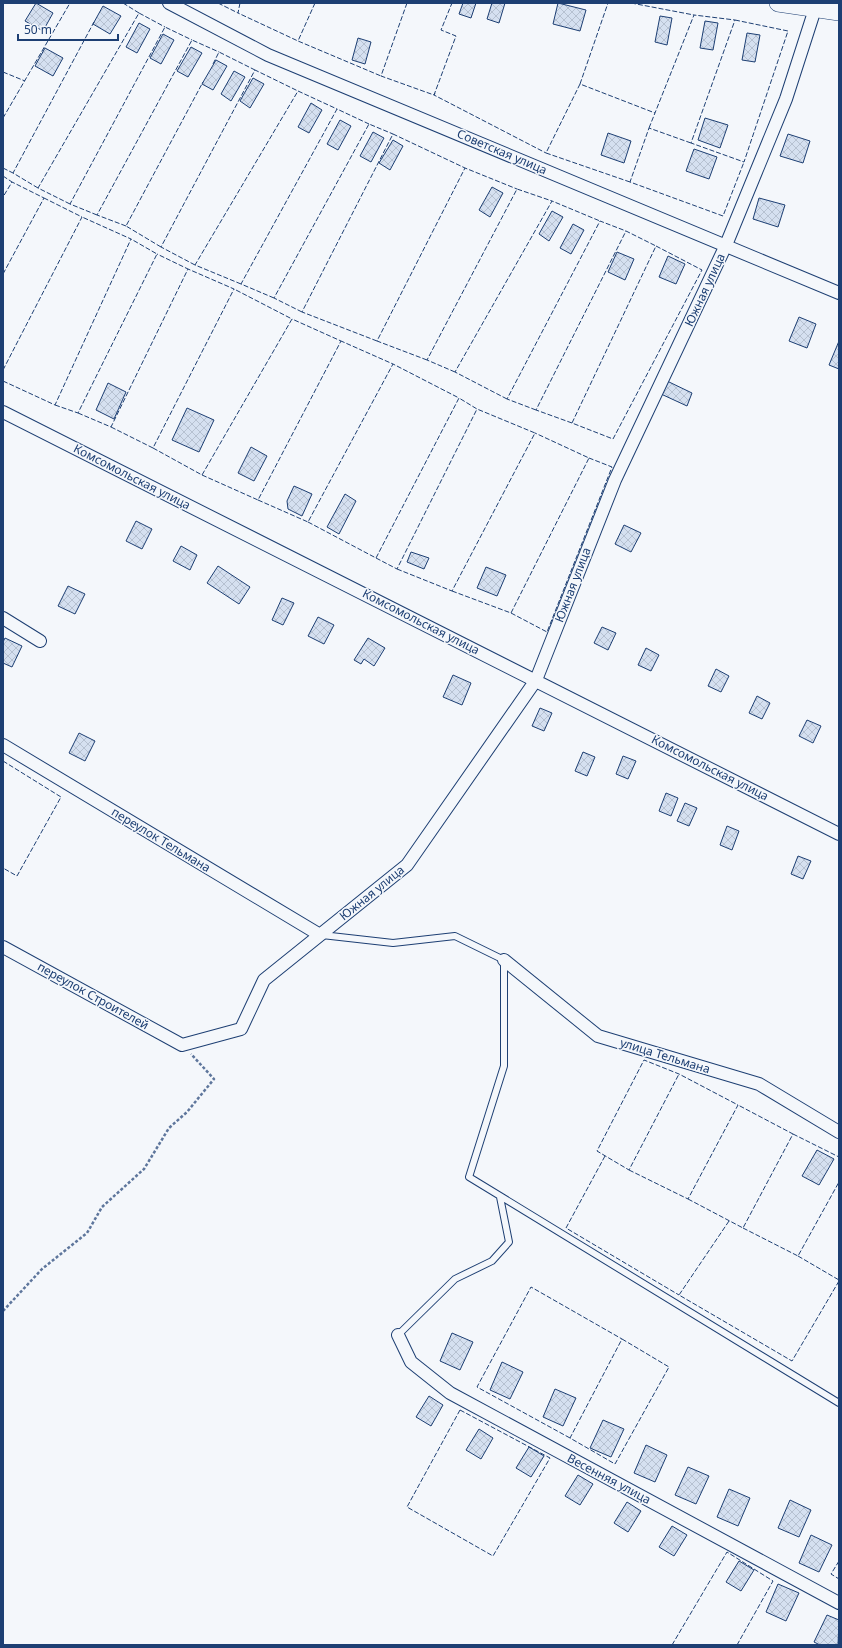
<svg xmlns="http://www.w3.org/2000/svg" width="842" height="1648" font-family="'Noto Sans',sans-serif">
<defs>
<pattern id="building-cross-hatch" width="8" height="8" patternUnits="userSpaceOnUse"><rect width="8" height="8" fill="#d5e0f0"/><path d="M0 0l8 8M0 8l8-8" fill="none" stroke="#b6c1d1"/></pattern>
</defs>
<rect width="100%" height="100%" fill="#f4f7fb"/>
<path fill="url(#building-cross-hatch)" stroke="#1d3f73" d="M36,3L53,13L43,31L25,21Z
M463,3H476L471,18L459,14Z
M492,3H505L499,23L487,19Z
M558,3L586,10L580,31L553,24Z
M103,6L121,16L110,34L93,24Z
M660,16L672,18L667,45L655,42Z
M705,21L718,23L713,50L700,48Z
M139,23L150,29L137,53L126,47Z
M747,33L760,35L755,62L742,60Z
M163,34L174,40L161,64L150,58Z
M358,38L371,42L365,64L352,60Z
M191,47L202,53L188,77L177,71Z
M45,48L63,58L53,76L35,66Z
M216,60L227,66L213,90L202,84Z
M234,71L245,77L231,101L221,94Z
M253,78L264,84L250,108L240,101Z
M311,103L322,110L309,133L298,127Z
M705,118L728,125L720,148L698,140Z
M340,120L351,126L338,150L327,144Z
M373,132L384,138L371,162L360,156Z
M608,133L631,141L624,163L601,155Z
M788,134L810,141L803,163L780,156Z
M393,140L403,146L390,170L379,163Z
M694,149L717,157L709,179L686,171Z
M492,187L503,193L490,217L479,210Z
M759,198L785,205L778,227L753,219Z
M552,211L563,217L549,241L539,234Z
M573,224L584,230L571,254L560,248Z
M617,252L634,259L625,280L608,272Z
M668,256L685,264L676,284L659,277Z
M799,317L816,324L807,348L789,341Z
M839,341V369L829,365Z
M667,381L692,393L687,406L661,394Z
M108,383L126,392L114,419L96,410Z
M187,408L214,420L199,452L172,440Z
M251,447L267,456L254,481L238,473Z
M294,486L312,494L302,516L288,509L287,501Z
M345,494L356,501L339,534L327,527Z
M136,521L152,529L142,549L126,541Z
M624,525L641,533L631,552L615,544Z
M181,546L197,555L190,570L173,561Z
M411,552L429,558L424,569L407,562Z
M218,566L250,587L239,604L207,583Z
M486,567L506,575L497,596L477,588Z
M68,586L85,594L75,614L58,606Z
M282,598L294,603L283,625L272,620Z
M318,617L334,625L324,644L308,636Z
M602,627L616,633L608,650L594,643Z
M5,638L22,646L12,667L3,663V642Z
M368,638L385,648L374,666L364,659L361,664L354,660Z
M646,648L659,655L651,671L638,665Z
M716,669L729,676L721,692L708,686Z
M453,675L471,683L462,705L443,697Z
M757,696L770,703L762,719L749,713Z
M540,708L552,713L544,731L532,726Z
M807,720L821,726L813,743L799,736Z
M79,733L95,741L85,761L69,753Z
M583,752L595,757L587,776L575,771Z
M623,756L636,761L628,779L616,774Z
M666,793L678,798L671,816L659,811Z
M685,803L697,808L689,826L677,821Z
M727,826L739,831L732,850L720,845Z
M798,856L811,861L803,879L791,874Z
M817,1150L834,1159L819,1185L802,1176Z
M452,1333L473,1342L460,1370L440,1361Z
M502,1362L523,1372L510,1399L490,1390Z
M555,1389L576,1398L563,1426L543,1417Z
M429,1396L443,1405L431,1426L416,1417Z
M603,1420L624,1429L611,1457L590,1448Z
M479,1429L493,1438L481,1459L466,1450Z
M646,1445L667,1455L655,1482L634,1473Z
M529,1447L544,1456L531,1477L516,1468Z
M688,1467L709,1476L696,1504L675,1495Z
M578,1475L593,1484L580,1505L565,1496Z
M729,1489L750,1498L738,1526L717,1517Z
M790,1500L811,1510L799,1537L778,1528Z
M627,1502L641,1511L628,1532L614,1523Z
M672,1526L687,1535L674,1556L659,1547Z
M811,1535L832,1545L819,1572L799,1563Z
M739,1561L754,1570L741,1591L726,1582Z
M778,1584L799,1593L786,1621L766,1612Z
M827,1615L839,1620L838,1645H820L814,1642Z"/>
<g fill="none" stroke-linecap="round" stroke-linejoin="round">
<defs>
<path id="lane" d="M322,935L393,943L455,936L504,960V1066L469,1177L839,1403
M398,1335L455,1279L492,1261L509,1242L500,1197"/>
<path id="street" d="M169,3L268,55L839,293
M3,412L839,834
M3,618L40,641
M3,745L320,935
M3,947L182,1045L241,1029L264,980L407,865L536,680L615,480L726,245L786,99L815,9
M504,960L598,1036L759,1084L839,1132
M398,1335L411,1362L450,1393L839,1603"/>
<path id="secondary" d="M778,3L839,12"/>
</defs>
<use href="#lane" stroke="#1d3f73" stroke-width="8"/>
<use href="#street" stroke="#1d3f73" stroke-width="14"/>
<use href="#secondary" stroke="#1d3f73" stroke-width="18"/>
<path stroke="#5e769c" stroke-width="2.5" stroke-dasharray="3 2" stroke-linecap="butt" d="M3,1311L42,1269L87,1233L102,1207L144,1169L169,1128L187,1112L214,1079L191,1054"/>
<use href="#lane" stroke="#f4f7fb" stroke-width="6"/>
<use href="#street" stroke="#f4f7fb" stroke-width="12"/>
<use href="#secondary" stroke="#f4f7fb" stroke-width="17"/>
<path stroke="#1d3f73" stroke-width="1" stroke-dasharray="5 2" stroke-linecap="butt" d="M123,3L139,13
M218,3L238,13
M240,3L238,13L298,41
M315,3L298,41L381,76
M407,3L381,76L434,95L456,36L441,30L452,3
M631,3L694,15
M735,20L788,31L744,162L691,143Z
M213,64L219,52L255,70
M3,72L25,81
M580,84L608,3
M435,93L434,95L546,153
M3,118L70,3
M649,128L694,15L735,20
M691,143L649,128L630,182L723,216L744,162
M3,168L13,173
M3,176L12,182L3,197
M630,182L546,153L580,84L655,113
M38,188L13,173L94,22
M70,204L38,188L139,13L165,27
M97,215L70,204L165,27L192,40
M126,226L97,215L192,40L219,52
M656,246L702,270L613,439L572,423Z
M161,247L126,226L203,82
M195,265L161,247L255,70L298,91
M3,274L44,198L12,182
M241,284L195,265L298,91L337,109
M274,298L241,284L337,109L369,124
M302,312L274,298L369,124L393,134
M377,341L302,312L393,134L465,168
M427,360L377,341L465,168L517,189
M3,370L82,217L44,198
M455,372L427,360L517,189L552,201
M3,381L55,405L131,239L82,217
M507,399L455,372L552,201L600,221
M55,405L78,413L157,254L131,239
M536,410L507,399L600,221L626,231
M78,413L111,427L188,269L157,254
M572,423L536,410L626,231L656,246
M111,427L153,448L234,289L188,269
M153,448L202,475L292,319L234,289
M202,475L258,500L341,341L292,319
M258,500L308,522L393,364L341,341
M308,522L376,558L459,398L393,364
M376,558L397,569L477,409L459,398
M397,569L452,591L535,433L477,409
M452,591L511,613L589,458L535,433
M511,613L547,632L612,467L589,458
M3,761L61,797L17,876L3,868
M793,1134L839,1157
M605,1156L566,1228L679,1295
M629,1170L688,1199L738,1105L679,1074L644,1060L597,1151L629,1170L679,1074
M688,1199L743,1228L793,1134L738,1105
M729,1221L679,1295L792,1361L839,1281
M743,1228L798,1256L839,1182
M798,1256L839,1280
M622,1339L669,1367L615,1464L570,1438Z
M460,1410L550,1458L493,1556L407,1507Z
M570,1438L477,1387L531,1287L622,1339
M839,1561L831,1574L839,1579
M672,1645L727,1552L773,1581L737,1645"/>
</g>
<g text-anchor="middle" stroke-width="3" stroke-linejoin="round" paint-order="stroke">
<g font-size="12" fill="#1d3f73" stroke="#f4f7fb">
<text transform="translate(502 152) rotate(23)" y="4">Советская улица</text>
<text transform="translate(705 290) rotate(-65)" y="4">Южная улица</text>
<text transform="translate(132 477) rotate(27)" y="4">Комсомольская улица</text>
<text transform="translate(573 585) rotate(-69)" y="4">Южная улица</text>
<text transform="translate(421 622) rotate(27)" y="4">Комсомольская улица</text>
<text transform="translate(710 768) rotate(27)" y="4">Комсомольская улица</text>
<text transform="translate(161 840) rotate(31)" y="4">переулок Тельмана</text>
<text transform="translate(372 893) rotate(-39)" y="4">Южная улица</text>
<text transform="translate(93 996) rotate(29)" y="4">переулок Строителей</text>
<text transform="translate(665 1056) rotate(17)" y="4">улица Тельмана</text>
<text transform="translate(609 1479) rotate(28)" y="4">Весенняя улица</text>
</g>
</g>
<rect width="842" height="1648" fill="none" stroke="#1d3f73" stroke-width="8"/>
<path d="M18 34v6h100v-6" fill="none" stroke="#1d3f73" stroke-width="2"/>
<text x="24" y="34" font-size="12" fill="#1d3f73" stroke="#f4f7fb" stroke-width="3" paint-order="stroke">50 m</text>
</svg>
